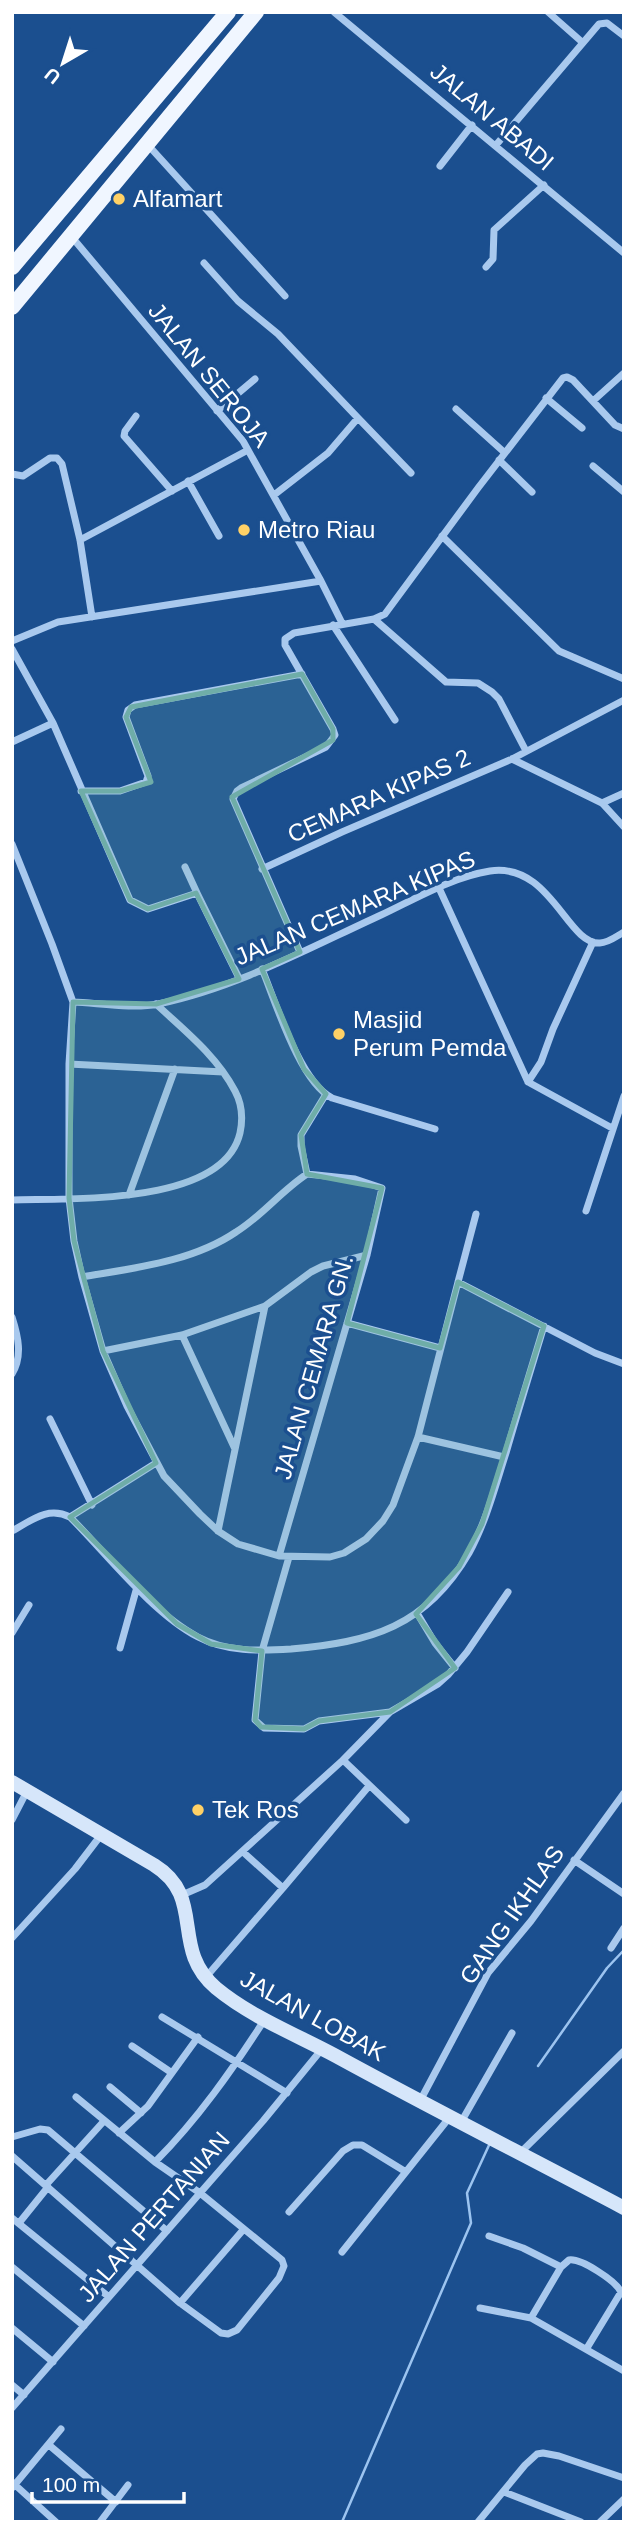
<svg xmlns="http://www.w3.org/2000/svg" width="636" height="2534" font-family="Helvetica,sans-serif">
<rect width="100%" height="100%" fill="#1b4f8f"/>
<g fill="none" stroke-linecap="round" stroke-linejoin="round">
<path stroke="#9cc4f0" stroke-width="2.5" d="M538,2066L607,1968L624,1950
M342,2522L471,2223L467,2193L490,2143"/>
<path stroke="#a9c9ee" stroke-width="7" d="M334,12L624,253
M548,12L582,42
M148,145L285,296
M496,145L599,24L607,23L624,36
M440,166L472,125
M71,236L243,441L321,581L342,623
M204,263L238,301L278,334L358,418
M486,267L493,259L494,230L544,185
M546,398L582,428
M593,401L624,373
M456,409L505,453
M217,411L255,379
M136,416L125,431L124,436L172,491
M499,460L532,492
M593,466L624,492
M12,474L23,476L50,458H57L62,464L80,540L92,617
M188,481L219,536
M274,495L328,453L358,418L411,473
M442,536L559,651L624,679
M80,540L248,450
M374,619L446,682L478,683L492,692L499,699L526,751
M333,625L395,720
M12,641L58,622L321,581
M12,649L53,723L130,900L148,909L197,893L239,978
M12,742L53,723
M512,759L602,803L624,827
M81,791H120L146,782L148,776L126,717L128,710L135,705L302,674
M602,803L624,793
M12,844L52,944L73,1002L69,1064V1198L74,1241L82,1277L103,1351L127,1406L164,1476L200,1514L218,1531L238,1544L279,1556L330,1557L344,1553L366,1539L383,1521L393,1505L418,1437L458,1282L595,1353L624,1364
M185,867L197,893
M262,869L342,832L512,759L624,700
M439,888L528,1082L612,1128
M300,952L233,799L237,791L241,788L326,747L335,735L333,729L285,645V639L294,633L374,619L385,614L478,488L563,378L567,377L573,380L615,425L624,429
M262,969C276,1003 300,1082 332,1098L435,1129
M73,1002C98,1003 133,1009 158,1004C236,988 309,948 381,915C415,899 452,877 490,871C551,862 567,945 600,943C608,943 617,936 624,932
M69,1064L223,1072
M528,1082L541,1062L553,1029L593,942
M307,1174L301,1146V1135L326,1094
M129,1195L175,1069
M12,1200C70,1198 223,1206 240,1133C243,1119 242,1104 235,1091C217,1056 184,1030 156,1004
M586,1211L624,1096
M82,1277C134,1268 192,1262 236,1232C262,1216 281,1191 307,1174L355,1179L382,1188L367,1255L279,1556
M458,1282L476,1214
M12,1317C18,1336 23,1356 12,1374
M347,1323L440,1348
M182,1335L235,1449
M103,1351L182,1335L265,1306L311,1272L323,1266L367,1255
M50,1419L92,1505
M418,1437L504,1457
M70,1517L156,1463
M12,1531C32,1520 48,1506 70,1517C107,1554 152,1613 198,1637C226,1652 259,1651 291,1649C371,1642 426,1627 469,1553C486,1522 495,1487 506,1453C518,1411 531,1369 544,1326
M218,1531L265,1306
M289,1557L262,1651L255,1720L264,1728L304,1729L319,1721L390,1712L438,1684L448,1675L467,1652L508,1592
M417,1613L435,1643L455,1668
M12,1633L29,1605
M120,1648L137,1587
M343,1760L390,1712
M12,1820L27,1791
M574,1860L624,1894
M283,1888L369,1786
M182,1895L205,1885L343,1760L406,1820
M12,1938L75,1869L101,1835
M611,1948L624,1928
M206,1977L283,1888L243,1852
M162,2017L287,2093
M132,2046L172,2073
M110,2087L141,2113
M420,2101L488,1973L531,1921L624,1793
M460,2124L512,2033
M119,2133L148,2106L198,2037
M12,2137L40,2129L48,2130L167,2231
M520,2153L624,2051
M12,2156L180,2303L221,2333L228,2334L237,2330L279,2278L284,2266L282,2260L200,2193L155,2162L76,2097
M155,2162C198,2119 232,2070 265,2019
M46,2185L104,2121
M289,2212L343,2151L353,2145H362L406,2172
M12,2218L109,2297
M19,2223L48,2187
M489,2236L523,2248L561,2267
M342,2252L449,2118
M12,2267L84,2326
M180,2303L243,2230
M480,2308L531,2318L624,2371
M531,2318L561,2267L569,2260C581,2258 616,2281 621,2292L587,2348
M12,2328L53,2362
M12,2385L24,2395
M12,2408L263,2121L322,2049
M49,2445L116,2502
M13,2483L56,2522
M12,2488L61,2429
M504,2492L581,2522
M100,2522L128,2485
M478,2522L525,2465L537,2454L543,2453L559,2456L624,2478
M600,2522L624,2499"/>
<path stroke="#d6e6fa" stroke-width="14" d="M12,1782L154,1865C207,1898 169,1948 216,1988C251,2017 297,2035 336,2056C431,2108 528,2157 624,2208"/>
<path stroke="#f0f6ff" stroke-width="16" d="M12,267L228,12
M12,307L256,12"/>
</g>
<path fill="#6fada8" fill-opacity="0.2" stroke="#6fada8" stroke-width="5" stroke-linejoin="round" d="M302,674L333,729V740L232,797L300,952L262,969L304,1069L326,1094L301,1135L307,1174L382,1188L347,1323L440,1348L458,1282L544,1326L482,1524L459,1567L416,1614L455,1668L390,1712L319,1721L304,1729L261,1727L255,1720L262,1651L211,1644L177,1624L70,1517L156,1463L103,1351L74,1241L69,1198L73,1002L156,1004L239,979L196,893L148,909L130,900L81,791H120L151,782L126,717L131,707Z"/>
<g fill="#ffd166" stroke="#1b4f8f" stroke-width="2.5">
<circle cx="119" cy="199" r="7"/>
<circle cx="244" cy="530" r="7"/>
<circle cx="339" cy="1034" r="7"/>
<circle cx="198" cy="1810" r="7"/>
</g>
<g text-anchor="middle" stroke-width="7" stroke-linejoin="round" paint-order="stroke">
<g font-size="24" fill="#fff" stroke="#1b4f8f">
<text transform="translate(492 117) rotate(40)" y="8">JALAN ABADI</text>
<text transform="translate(209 375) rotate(51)" y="8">JALAN SEROJA</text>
<text transform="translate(379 796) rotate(-24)" y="8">CEMARA KIPAS 2</text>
<text transform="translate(355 908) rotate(-23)" y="8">JALAN CEMARA KIPAS</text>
<text transform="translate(314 1367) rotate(-74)" y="8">JALAN CEMARA GN.</text>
<text transform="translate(512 1915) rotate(-55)" y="8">GANG IKHLAS</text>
<text transform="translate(313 2016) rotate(29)" y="8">JALAN LOBAK</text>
<text transform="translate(154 2217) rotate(-49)" y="8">JALAN PERTANIAN</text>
</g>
<g font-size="24" fill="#fff" stroke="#1b4f8f" text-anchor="start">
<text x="133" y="207">Alfamart</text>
<text x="258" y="538">Metro Riau</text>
<text x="353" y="1028">Masjid<tspan x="353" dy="28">Perum Pemda</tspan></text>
<text x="212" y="1818">Tek Ros</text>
</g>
</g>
<rect width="636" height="2534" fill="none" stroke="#ffffff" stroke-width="28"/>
<g transform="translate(63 63) rotate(219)" stroke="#1b4f8f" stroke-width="5" paint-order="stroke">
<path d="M0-5L12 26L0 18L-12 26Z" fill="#ffffff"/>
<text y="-10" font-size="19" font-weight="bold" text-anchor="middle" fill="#ffffff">U</text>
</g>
<path d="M32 2492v10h152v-10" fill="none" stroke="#ffffff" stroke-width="3.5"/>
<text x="42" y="2492" font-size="21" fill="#ffffff" stroke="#1b4f8f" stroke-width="5" paint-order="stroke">100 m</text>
</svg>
